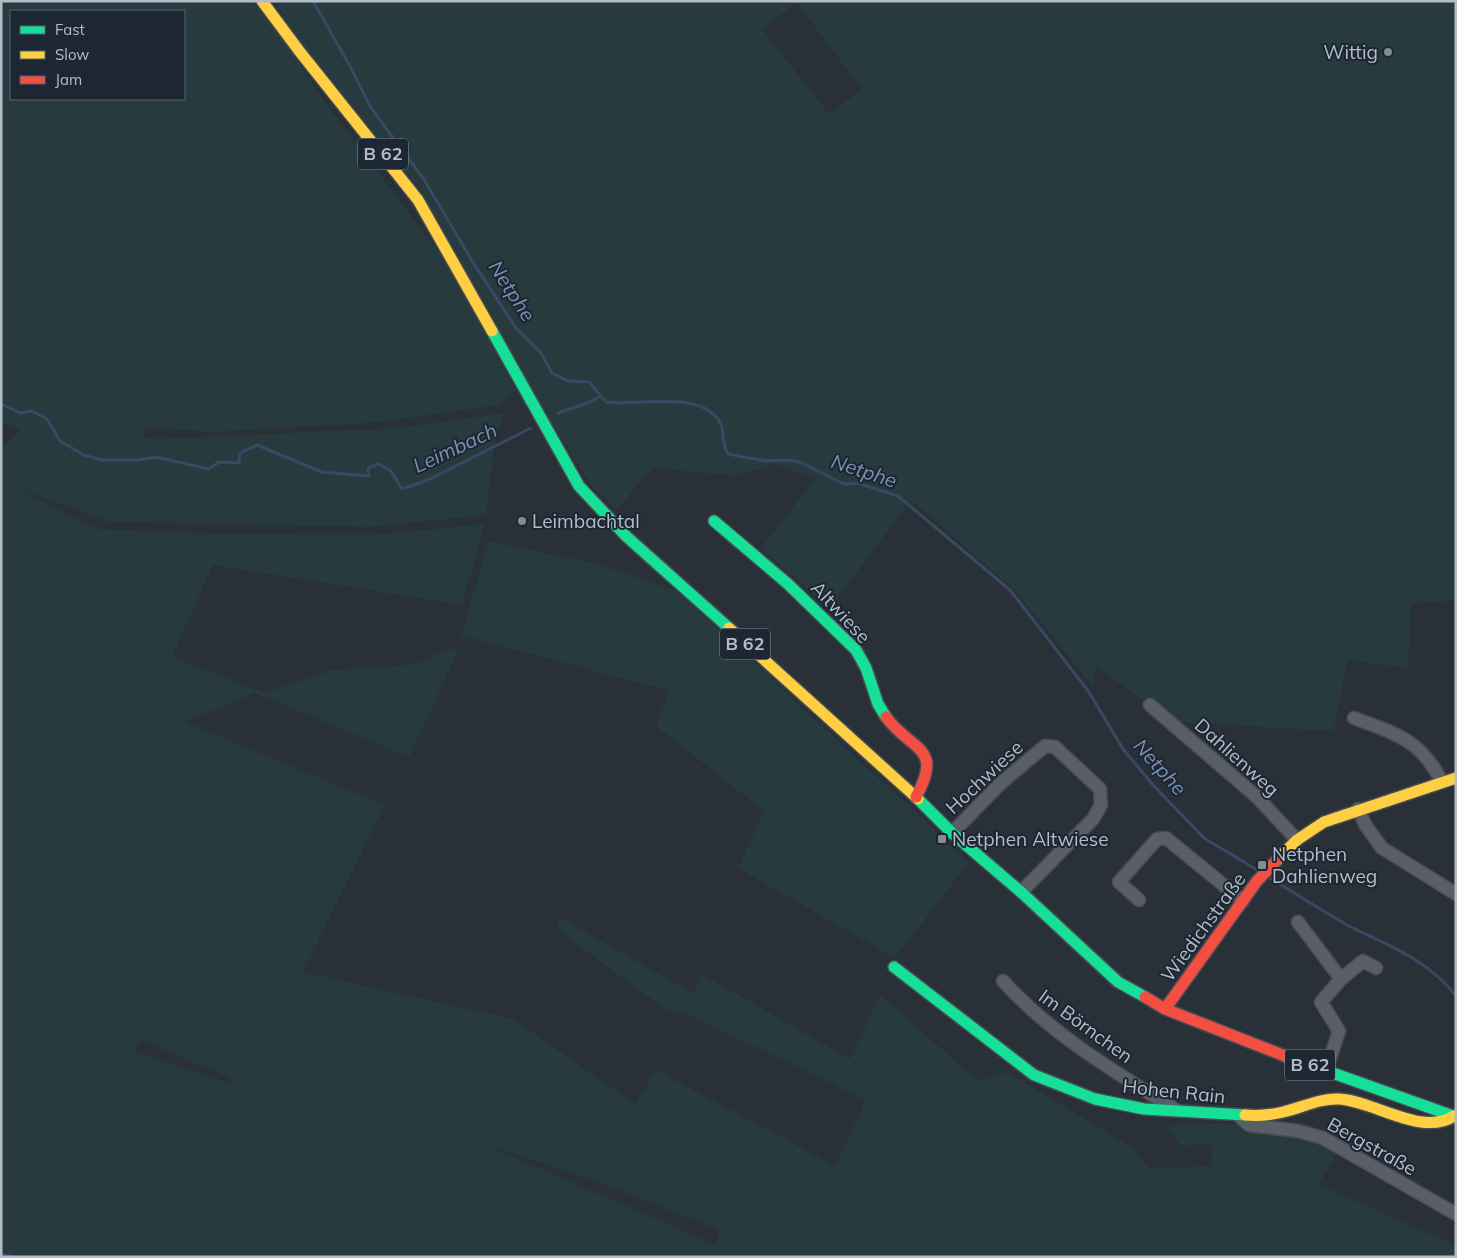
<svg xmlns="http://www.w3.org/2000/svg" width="1457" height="1258" font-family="Mulish,sans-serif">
<rect width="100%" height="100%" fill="#2a3038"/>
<path fill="#273a3e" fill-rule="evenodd" d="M1,1H258L324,101L445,260L516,390L499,405L380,422L213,432L146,427L142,437L159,439L400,428L505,413L496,434L486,515L371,527L110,522L12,486L99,529L225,534L372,535L485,524L462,605L213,565L172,657L265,693L332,670L398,666L420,662L450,648L458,651L409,757L255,693L185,722L385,805L303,972L513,1019L635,1104L656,1070L835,1166L866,1100L687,1014L667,1010L561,933L558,920L563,919L694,994L702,974L850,1059L880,995L978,1081L1007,1072L1133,1148L1149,1169L1212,1166L1211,1143L1181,1146L1167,1125L1303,1122L1341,1146L1319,1185L1456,1245V1257H1V449L21,431L1,422ZM11,11H184V99H11ZM141,1039L231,1079V1084L134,1051ZM484,1144L596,1181L718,1229L716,1245Z
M274,1H1456V600L1411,604L1408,668L1347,660L1334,731L1175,722L1096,667L1092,686L1015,590L911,500L830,608L761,548L815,479L775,464L736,476L653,468L617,509L591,485L548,417L477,290L299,41ZM797,3L862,89L829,114L762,29Z
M489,541L596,564L675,590L969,862L895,958L738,868L764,811L656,726L669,691L461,635Z"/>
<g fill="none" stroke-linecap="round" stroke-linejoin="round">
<path stroke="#384963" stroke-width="3" d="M313,1L351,68L371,108L423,178L474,264L516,328L541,353L552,373L568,381L589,382L606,402C638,406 695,391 717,418C727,430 720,443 728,454L765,461L787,460L800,462L844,484L857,483L898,496L1010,590L1089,692L1123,749L1153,785L1204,838L1259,871
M1,404L20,413L32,411L47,419L60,441L84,455L102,460H139L155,457L209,469L219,462L239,463L240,453L257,445L322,472L369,476L368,468L379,464L391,471L402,489L428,480L531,428
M558,413L590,402L600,396
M1268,877C1296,893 1323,912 1351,927C1390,946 1428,960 1456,996
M1,1254L13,1257"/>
<defs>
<path id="street" d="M1150,705L1257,797L1297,840
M1354,718C1396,734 1420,739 1442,782
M1358,809L1366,826L1382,848L1456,894
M952,833L1001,783L1045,746L1055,747L1100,789L1101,805L1093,819L1021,892
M1139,900L1119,882L1157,839L1166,838L1243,901
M1298,922L1341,979
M1003,981C1052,1035 1115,1072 1176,1110
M1326,1071L1339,1031L1321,1002L1341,979L1363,961L1376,968
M1238,1115L1249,1125L1298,1131L1323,1138L1456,1214"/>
<path id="fast" d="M492,331L579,486L627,537L729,628
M714,521L788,584L856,650L866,668L878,704L886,717
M918,799L952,833L1021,892L1118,982L1145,997
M894,967L1034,1075L1095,1099L1144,1109L1245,1115
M1285,1056L1456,1117"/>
<path id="slow" d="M262,1L300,52L418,200L492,331
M729,628L918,799
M1276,861L1297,840L1324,822L1456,778
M1245,1115C1257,1116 1271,1115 1283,1112C1301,1108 1320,1098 1339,1099C1375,1101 1421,1137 1454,1116"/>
<path id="jam" d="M886,717C912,752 944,746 916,797
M1145,997L1165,1009L1285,1056
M1165,1009L1257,881L1276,861"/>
</defs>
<use href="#street" stroke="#484c53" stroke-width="15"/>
<use href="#fast" stroke="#484c53" stroke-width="14"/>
<use href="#slow" stroke="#484c53" stroke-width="14"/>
<use href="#jam" stroke="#484c53" stroke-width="14"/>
<use href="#street" stroke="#5a5e66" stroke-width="12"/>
<use href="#fast" stroke="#16e098" stroke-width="11"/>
<use href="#slow" stroke="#ffcf43" stroke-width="11"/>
<use href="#jam" stroke="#f24e42" stroke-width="11"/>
</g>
<g fill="#848b96" stroke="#1d2633" stroke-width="2">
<circle cx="1388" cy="52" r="5"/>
<circle cx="522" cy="521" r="5"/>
<rect x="937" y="834" width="10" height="10" rx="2.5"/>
<rect x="1257" y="860" width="10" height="10" rx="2.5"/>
</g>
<g text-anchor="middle" stroke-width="4" stroke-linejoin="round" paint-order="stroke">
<g fill="#1d2633" stroke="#878f9c" stroke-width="1">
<rect x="358" y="138.5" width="50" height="31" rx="4"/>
<rect x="720" y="628.5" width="50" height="31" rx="4"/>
<rect x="1285" y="1049.5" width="50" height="31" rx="4"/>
</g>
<g font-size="18" font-weight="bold" fill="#b4bcc9">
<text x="383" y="160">B 62</text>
<text x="745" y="650">B 62</text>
<text x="1310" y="1071">B 62</text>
</g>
<g font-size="19" fill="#b4bcc9" stroke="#1d2633" text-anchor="start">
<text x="1378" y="59" text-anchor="end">Wittig</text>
<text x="532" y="528">Leimbachtal</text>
<text x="952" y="846">Netphen Altwiese</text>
<text x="1272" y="861">Netphen<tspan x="1272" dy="22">Dahlienweg</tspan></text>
</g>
<g font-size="19" fill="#b4bcc9" stroke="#1d2633">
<text transform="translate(841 612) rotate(47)" y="7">Altwiese</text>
<text transform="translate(1237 757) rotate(42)" y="7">Dahlienweg</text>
<text transform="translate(984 777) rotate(-43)" y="7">Hochwiese</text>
<text transform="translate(1203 927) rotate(-54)" y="7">Wiedichstraße</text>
<text transform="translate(1086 1026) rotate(36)" y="7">Im Börnchen</text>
<text transform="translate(1174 1091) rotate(6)" y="7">Hohen Rain</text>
<text transform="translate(1372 1146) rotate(29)" y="7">Bergstraße</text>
</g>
<g font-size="20" font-style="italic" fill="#7c92b1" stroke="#1d2633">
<text transform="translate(512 291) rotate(57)" y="7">Netphe</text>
<text transform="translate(455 448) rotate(-25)" y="7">Leimbach</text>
<text transform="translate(864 471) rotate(18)" y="7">Netphe</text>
<text transform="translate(1160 767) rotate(48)" y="7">Netphe</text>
</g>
</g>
<rect width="1457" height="1258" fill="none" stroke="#b4bcc9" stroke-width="5"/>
<rect x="10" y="10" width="175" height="90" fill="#1d2633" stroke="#59626f"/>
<rect x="20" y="26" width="25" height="8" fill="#16e098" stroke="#59626f"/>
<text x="55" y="35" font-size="15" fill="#b4bcc9">Fast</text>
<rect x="20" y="51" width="25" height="8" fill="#ffcf43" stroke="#59626f"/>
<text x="55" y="60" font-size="15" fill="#b4bcc9">Slow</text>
<rect x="20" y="76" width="25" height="8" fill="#f24e42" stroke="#59626f"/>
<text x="55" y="85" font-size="15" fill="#b4bcc9">Jam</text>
</svg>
